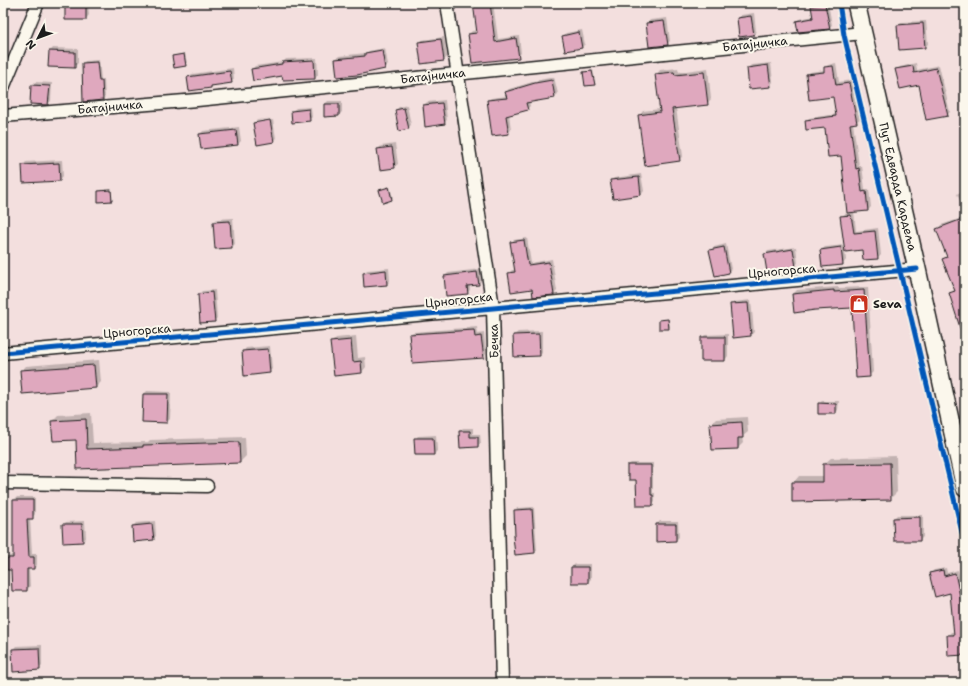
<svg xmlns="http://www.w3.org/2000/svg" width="968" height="686" font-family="'Shantell Sans',sans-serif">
<rect width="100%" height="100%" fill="#f3dfde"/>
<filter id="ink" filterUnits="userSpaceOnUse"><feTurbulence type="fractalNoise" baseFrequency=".025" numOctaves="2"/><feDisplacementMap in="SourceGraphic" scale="8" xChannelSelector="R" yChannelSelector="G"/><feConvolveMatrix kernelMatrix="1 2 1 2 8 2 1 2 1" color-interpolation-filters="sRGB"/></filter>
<g filter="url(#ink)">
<path fill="#0003" d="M66,3H88L89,15L86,19Z
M474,3H493L498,39L519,36L521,53L518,57L469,34L472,31L478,30Z
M828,3L832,25L829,28L797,22L800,19L814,16L812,7L815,4Z
M754,13L756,31L753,34L738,18L741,15Z
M667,18L670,41L667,44L647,24L650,20Z
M926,21L928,44L925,47L898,25L901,22Z
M582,30L585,44L582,47L563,36L566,33Z
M444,37L447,57L444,60L419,43L422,40Z
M53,48L78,49V63L74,67L50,51Z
M385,48L388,65L385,68L336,59L339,56L366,53L369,51Z
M185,53L187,64L185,65L173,56Z
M317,58L318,75L315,78L283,75L252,69L255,66L283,62L286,59Z
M99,60L101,79H104L105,97L102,99L83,64L85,61Z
M771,63L773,82L770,86L748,68L751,65Z
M836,63L839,82L852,80L860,119L856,122L853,123L859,166H862L865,189H869L871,207L868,210L854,211L856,231L878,228L881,255L878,258L864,259L863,249L845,251L846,260L843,264L821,250L825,247L845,245L841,217L845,214L848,213L842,154L825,126L806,121L809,118L837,114L834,96L807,75L810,72L825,70V68L828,65Z
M916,63L917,70L939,65L950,112L947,115L920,83L897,70L900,67Z
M233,68L234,79L231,82L214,85L211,87L188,77L192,74Z
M678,68L679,72L708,68L711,99L707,104L676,108L683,156L679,160L639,116L643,111L660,109L656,75L660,70Z
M593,70L595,83L594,84L584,72Z
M554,77L558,94L554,97L529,101L530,106L527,109L509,114L511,130L508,133L488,101L491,98L507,96L506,92L509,89L539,80Z
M35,82L52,83L51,101L48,104L31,103L32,85Z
M445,100L447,120L444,123L424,105L427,102Z
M328,101H342V112L339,115L325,104Z
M407,105L411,125L408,128L396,110L399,107Z
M311,107L312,117L309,120L292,111L296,108Z
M272,118L256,121V124L273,120L276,138L273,141L254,123L257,120Z
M239,127L241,141L238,144L200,134L203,131Z
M395,144L398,164L394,167L378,149L381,146Z
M62,160L63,176L60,180L24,182L23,165L26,162Z
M641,174L644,191L641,195L611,181L614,178Z
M390,187L393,198L383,202L380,190Z
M112,189V199L111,200L99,191L100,190Z
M965,189V212L957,194Z
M965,217V346L960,329L961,328L950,293L956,289L944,259L947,255L938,229L941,225Z
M233,218L235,244L232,247L216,248L214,222L217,219Z
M527,238L531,263L552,259L557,291L554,294L534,296L533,288L509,273L512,270H515L511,243L514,240Z
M726,244L731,269L728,272L711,250L714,247Z
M796,247L798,263L795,266L765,255L768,251Z
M389,268L390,281L387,284L364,273L367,270Z
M480,269L481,281L478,284L470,285V290L467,293L445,276L448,273Z
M838,287V288L868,287L873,372L869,376L853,307L793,294L797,290Z
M215,290L217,318L214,321L199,294L202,291Z
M751,300L754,332L751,335L731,305L734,302Z
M661,319H669L670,327L668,328L660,320Z
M477,327L478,334L484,333L486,354L483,357L410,335L413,332Z
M542,331V352L539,355L514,335L518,332Z
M728,334V356L725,360L702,338L705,335Z
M356,336L358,358L365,357L366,367L362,372L331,343L336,338Z
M270,346L272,369L269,372L243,352L246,348Z
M99,360L101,382L96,387L23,392L21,371L26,366Z
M147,391L171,392L170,419L167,422L144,394Z
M822,401H839L838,410L835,413L819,404Z
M91,413L93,443L148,442L150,440L245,437L246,456L240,462L78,468L77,439L52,421L58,415Z
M747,417L748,432L742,437L743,443L738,448L711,424L716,419Z
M463,428H473V434H480L481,443L478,446L460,431Z
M436,435L437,451L434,454L415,439L418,436Z
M896,456L897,492L890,499L793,483L799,476H824V464L831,458Z
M631,463H653V493H655V502L652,505L628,465Z
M17,497H35V514L32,518H30L32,554H37V565L34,568H29L30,586L27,590L12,569L8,558L11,555H14V500Z
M534,507L537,550L535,552L514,536L516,534L515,511L517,508Z
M897,515H923V537L920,540H895L894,518Z
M85,521L86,538L83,541L63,525L66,522Z
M155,521L156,536L153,539L133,526L136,523Z
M660,521H678L679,537L676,540L657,524Z
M575,564H591V579L588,582H572V567Z
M946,568L947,573L958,570L965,602V654L948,636L951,632H955L951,592L931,573L934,570Z
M42,645V666L39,669L13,649L16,646Z"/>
<path fill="#dfa8be" stroke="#1c1c1c" d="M65,3H86V20H65Z
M473,3H490L495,42L516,38L519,58L472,63L468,34L477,33Z
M825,4L830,29L798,32L796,21L813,18L811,6Z
M751,16L754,35L739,37L737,18Z
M664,21L668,45L649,47L646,23Z
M923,23L925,48L899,50L897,25Z
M579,32L582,48L565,51L562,36Z
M441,39L444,61L421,64L418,42Z
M382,50L385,69L357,75L337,77L335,59L365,56V53Z
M49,51L75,52V68L48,67Z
M184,54L186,66L174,68L172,56Z
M314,60L315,79L283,80L282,76L253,81L251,69L282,64V62Z
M97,62L99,81H102L103,100L83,102L82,63Z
M768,65L771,87L749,89L747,68Z
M833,66L836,85L849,83L857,123L850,124L856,169L859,168L862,192L866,191L868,211L847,213L841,156L828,157L825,128L806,130L805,120L836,116L833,97L809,100L806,74L824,72V67Z
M913,66L914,73L936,68L948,116L926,120L919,85L900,89L895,69Z
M230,71L232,83L211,86V88L189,91L187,77Z
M592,71L595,85L585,86L583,72Z
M674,72L675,75L704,72L708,105L672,109L680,161L645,166L638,115L660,112L655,74Z
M552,80L555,98L526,103L528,110L506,116L509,134L492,136L487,100L507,98L505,92L535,83Z
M31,85L50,86L48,105L30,104Z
M442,103L445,124L425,127L423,105Z
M324,104H339V116L324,117Z
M404,108L409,129L399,131L395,110Z
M309,109L310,121L292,123L291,111Z
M270,120L274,142L257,145L253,123Z
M236,130L238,145L201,149L199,134Z
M392,147L395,168L380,170L377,149Z
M59,163L60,181L23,183L22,165Z
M639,177L641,195L613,199L610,180Z
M389,187L392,200L383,203L379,190Z
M111,190L112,201L98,202V191Z
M851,215L854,233L875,231L878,259L863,260L862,250L845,252L840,216Z
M965,218V336L963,337L949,293L955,291L942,259L947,257L936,229Z
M230,221L232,248L215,249L213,222Z
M524,240L528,265L549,262L554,295L533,297L532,289L511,292L508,273L515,272L510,242Z
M724,247L729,273L715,276L709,250Z
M841,247L843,265L822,267L820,250Z
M793,249L796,267L767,272L764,254Z
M386,270L387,285L364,287L363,273Z
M477,272L479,285L467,286L468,294L446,296L444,276Z
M834,290V292L864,290L870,377L856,378L852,308L815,310L794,313L792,294Z
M212,292L215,322L200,323L198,294Z
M748,303L751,336L733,338L730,304Z
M668,319L669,329H659V320Z
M474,330L475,337L481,336L484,358L412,363L409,334Z
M539,334L540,356L514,357L513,335Z
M701,337H725V361H701Z
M351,340L353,362L361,361L362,373L334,376L330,342Z
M268,349L270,373L244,376L242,351Z
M94,365L96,388L22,394L20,370Z
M143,394H168L167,423L142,422Z
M818,403L836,404V414H818Z
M86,419L87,449L143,447V445L239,442L240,463L77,469L76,440L53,441L51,421Z
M742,422L743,438H738V449L712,450L710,424Z
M459,431H470V437H478V447L460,448Z
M414,438H433L434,455H415Z
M890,463L891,500L792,502V482H823V464Z
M627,465H651V495H653V506H637L636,480H629V475H627Z
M13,500H33V519H27L29,557H34V569H27V591H12L11,570H7V558H13Z
M532,509L535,553L515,555L513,536H515L514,510Z
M920,517V541H894L893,518Z
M62,524H82L83,542L63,543Z
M152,524L154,540L133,542L132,526Z
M656,524H676V541L656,542Z
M571,567H588V583H571Z
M943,570L944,576L955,573L962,605H965V655L948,656L947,635H954L950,593L935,597L929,573Z
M39,648L40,670L13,672L12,649Z"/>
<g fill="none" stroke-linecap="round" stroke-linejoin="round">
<defs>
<path id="minor" d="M447,3L493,307L502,683
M3,88L38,3
M3,116L197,100L863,33
M3,353L917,269
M3,483L207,486"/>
<path id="secondary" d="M856,3L917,269L965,488"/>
</defs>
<use href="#minor" stroke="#1c1c1c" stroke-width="15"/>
<use href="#secondary" stroke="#1c1c1c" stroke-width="20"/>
<use href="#minor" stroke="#fbf7ec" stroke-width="12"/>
<use href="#secondary" stroke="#fbf7ec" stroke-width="17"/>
<defs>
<path id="cycleway" d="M839,3L844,35L965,545
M3,353L917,269"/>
</defs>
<use href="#cycleway" stroke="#fbf7ec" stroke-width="8"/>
<use href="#cycleway" stroke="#0057b8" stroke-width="5"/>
</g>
</g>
<defs>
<symbol id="shop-square" viewBox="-11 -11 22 22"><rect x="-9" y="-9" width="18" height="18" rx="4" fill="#c8321e" stroke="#fbf7ec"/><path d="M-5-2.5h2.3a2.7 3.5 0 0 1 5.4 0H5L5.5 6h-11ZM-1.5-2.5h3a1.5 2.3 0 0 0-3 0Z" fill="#fff"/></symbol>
</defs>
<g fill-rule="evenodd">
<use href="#shop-square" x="848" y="293" width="22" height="22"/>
</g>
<g text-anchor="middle" stroke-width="4" stroke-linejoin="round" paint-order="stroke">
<g font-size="12" fill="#1c1c1c" stroke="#fbf7ec">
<text transform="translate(755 44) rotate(-6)" y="4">Батајничка</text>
<text transform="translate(433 76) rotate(-6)" y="4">Батајничка</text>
<text transform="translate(110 107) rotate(-5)" y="4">Батајничка</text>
<text transform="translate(898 187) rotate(77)" y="4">Пут Едварда Кардеља</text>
<text transform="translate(782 271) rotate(-5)" y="4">Црногорска</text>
<text transform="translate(459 300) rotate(-6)" y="4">Црногорска</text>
<text transform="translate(137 331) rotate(-5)" y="4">Црногорска</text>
<text transform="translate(494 341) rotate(-91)" y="4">Бечка</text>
</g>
<g font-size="12" font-weight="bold" fill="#1c1c1c" stroke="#fbf7ec" text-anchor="start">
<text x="873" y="308">Seva</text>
</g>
</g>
<rect width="968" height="686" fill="none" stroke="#fbf7ec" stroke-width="16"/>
<rect x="8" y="8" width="952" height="670" fill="none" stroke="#1c1c1c" stroke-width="1.5" filter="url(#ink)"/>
<g transform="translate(38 38) rotate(228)" stroke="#fbf7ec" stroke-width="3" paint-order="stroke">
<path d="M0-3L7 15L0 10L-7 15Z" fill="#1c1c1c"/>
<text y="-6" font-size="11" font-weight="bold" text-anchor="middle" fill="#1c1c1c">N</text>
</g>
</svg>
